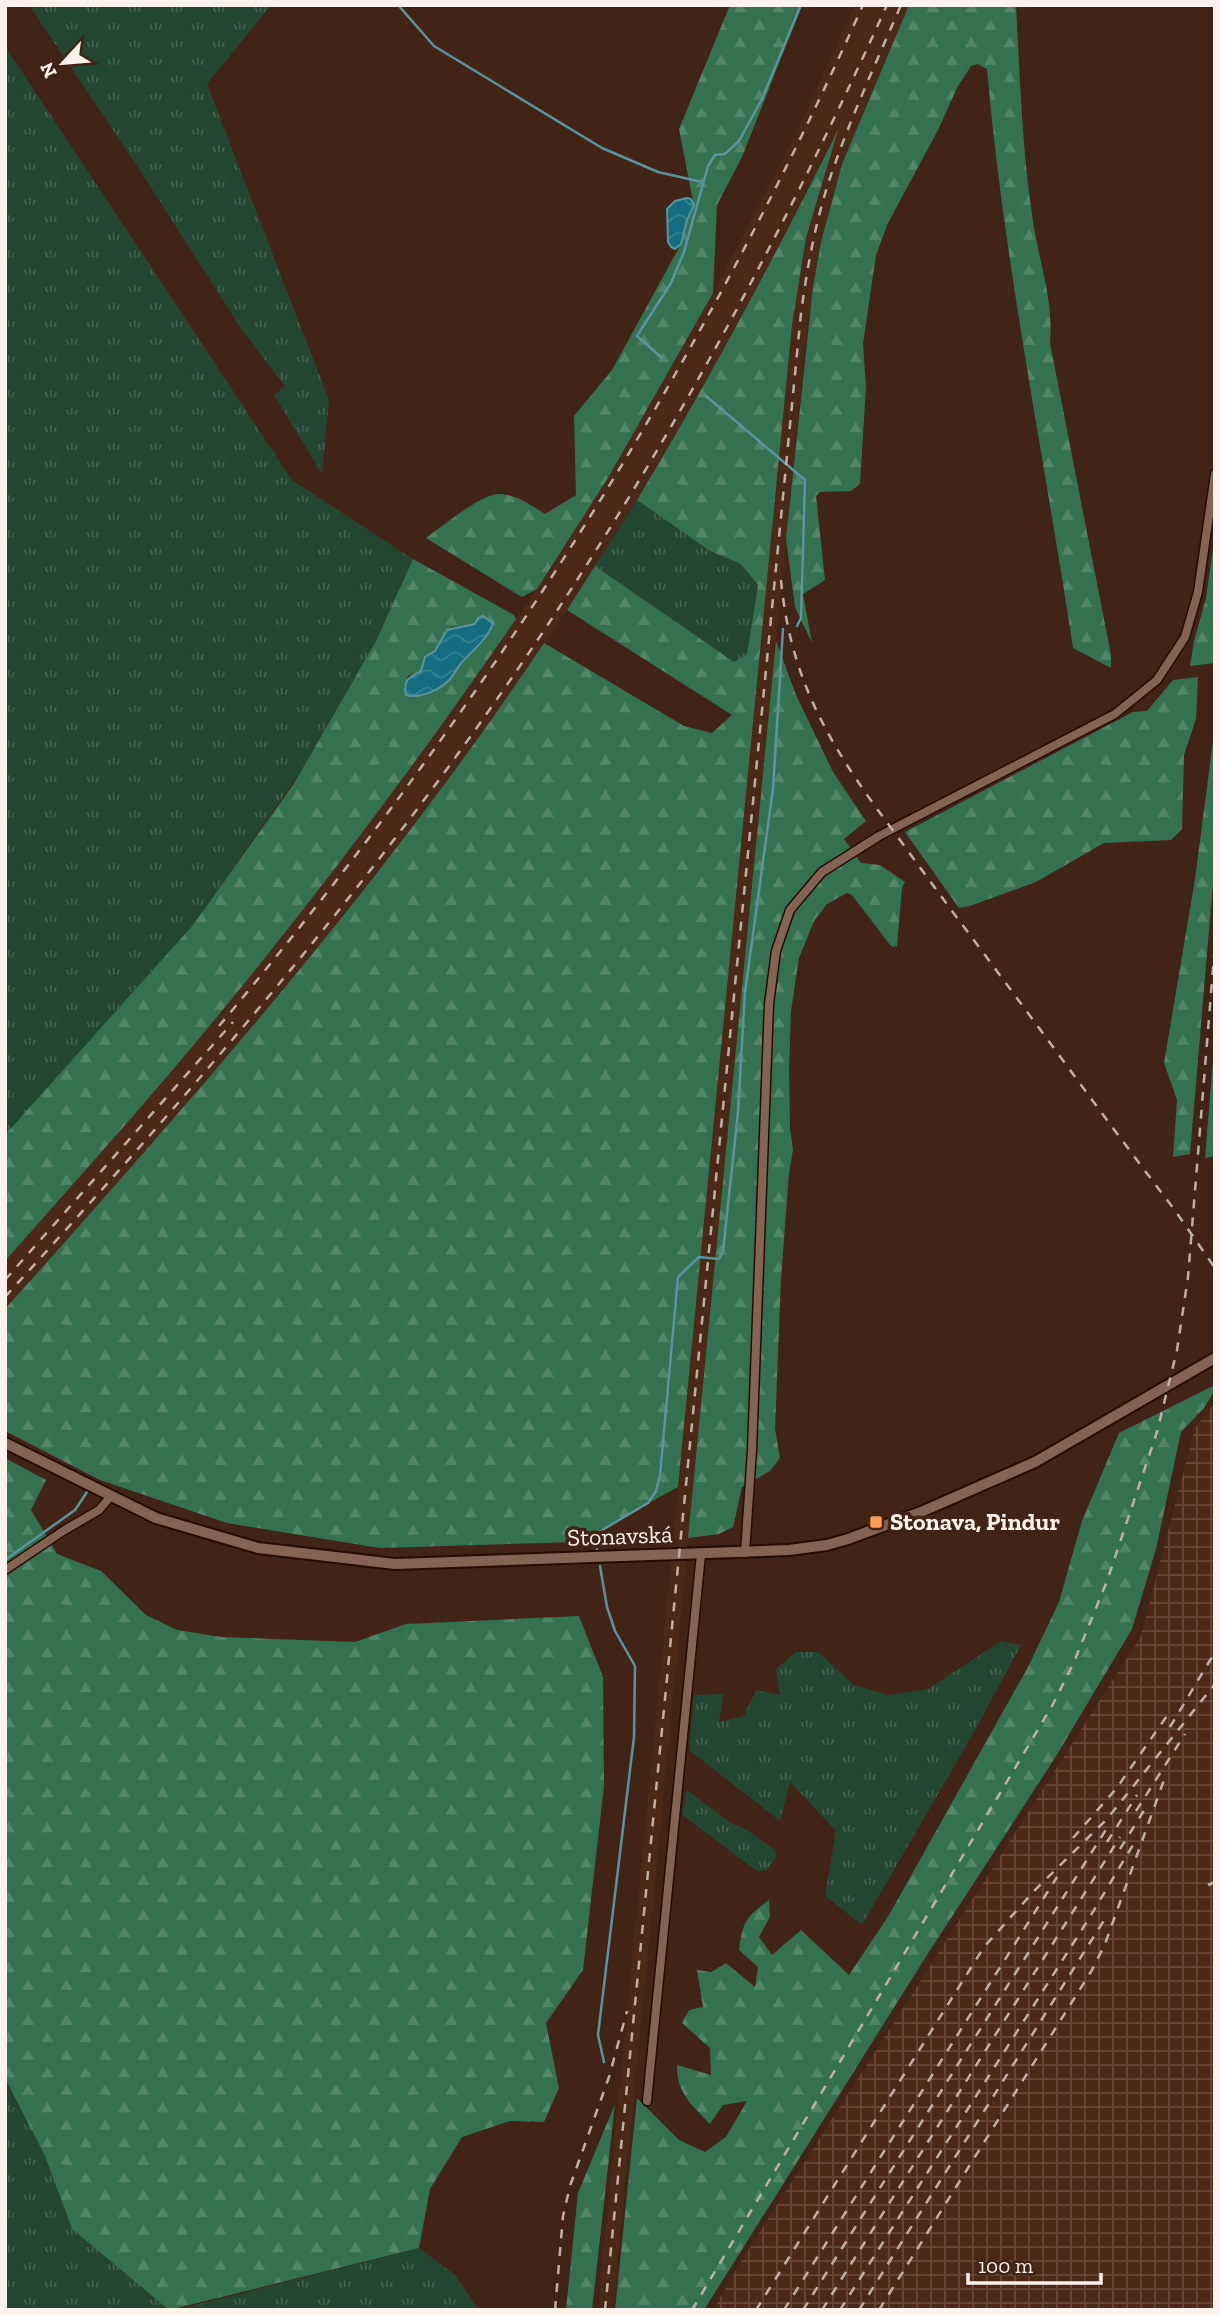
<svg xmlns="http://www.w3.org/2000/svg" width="1220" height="2315" font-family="'Zilla Slab',serif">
<defs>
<pattern id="industrial-grid" width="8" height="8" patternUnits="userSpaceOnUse" patternTransform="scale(1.75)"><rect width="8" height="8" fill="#4c2916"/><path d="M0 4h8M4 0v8" fill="none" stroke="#674838"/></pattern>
<pattern id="grass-tufts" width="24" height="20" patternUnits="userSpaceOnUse" patternTransform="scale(1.75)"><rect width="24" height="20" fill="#234633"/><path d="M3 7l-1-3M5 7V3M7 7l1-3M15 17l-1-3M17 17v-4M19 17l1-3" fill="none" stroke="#446151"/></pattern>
<pattern id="forest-firs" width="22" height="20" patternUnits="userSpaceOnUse" patternTransform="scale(1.75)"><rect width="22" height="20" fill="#347150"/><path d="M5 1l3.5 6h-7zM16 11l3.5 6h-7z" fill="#528669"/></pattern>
<pattern id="water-waves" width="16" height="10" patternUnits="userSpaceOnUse" patternTransform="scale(1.75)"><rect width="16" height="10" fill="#136c80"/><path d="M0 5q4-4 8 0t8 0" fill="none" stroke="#368192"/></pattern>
</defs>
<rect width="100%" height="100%" fill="#412416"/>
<path fill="url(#industrial-grid)" d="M1215,1403V2310H713L740,2263L1141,1636L1195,1428Z"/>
<path fill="#4c2916" d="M855,5H909L842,164L821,242L807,327L613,2310H598L792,325L806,238L835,136L745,311L674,439L637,500L567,610L500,709L417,821L329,933L201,1089L5,1309V1261L177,1065L302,912L470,686L537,589L608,478L713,293L795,135Z"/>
<path fill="url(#grass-tufts)" d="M29,5H271L207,84L329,400L322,474L274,395L285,386L242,330L141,172Z
M5,46L292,480L413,559L376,641L299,774L193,925L5,1136Z
M637,500L710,551L741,564L758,585L747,654L734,662L595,566Z
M1001,1641L1021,1645L974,1732L862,1925L825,1896L836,1831L790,1782L780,1821L689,1750L694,1695L724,1694L719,1722L744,1716L756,1690L780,1695L776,1669L796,1652H818L854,1685L888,1695L928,1689Z
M687,1790L731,1823L747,1830L775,1850L776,1858L767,1869L758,1872L685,1817L682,1813Z
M5,2078L45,2156L72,2229L169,2310H5Z
M419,2248L455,2275L479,2310H175Z"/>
<path fill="url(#forest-firs)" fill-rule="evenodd" d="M730,5H802L742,157L717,205L713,293L608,478L537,589L522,597L426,538C441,527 480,495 498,494C514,493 532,506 545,514L576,495L574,416L612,370L681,244L687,220L694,206L679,129Z
M909,5H1016C1020,77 1022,150 1033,221C1039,262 1054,301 1050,343L1111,655V668L1073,648C1044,455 1004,264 987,69L978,64L971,66L958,86L938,130L888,223L876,255L863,344L866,387L860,484L851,491L820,492L816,496L825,580L803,594L812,643L795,607L786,539L813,287L821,242L842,164Z
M838,130L806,238L792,325L678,1487L577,1542L380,1548L227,1523L100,1480L5,1431V1309C196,1096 385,881 544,643L684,726L712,733L732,715L567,610L595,566L734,662L747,654L758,585L741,564L710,551L637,500C710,379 775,256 838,130Z
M1215,534V663L1190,666L1194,641L1206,598Z
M413,559L514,615L516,619C410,773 297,923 176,1066C120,1132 62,1196 5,1261V1135L193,925L293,785L376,641ZM475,624L491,631L461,662L448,681L422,696L404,687L408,676L421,671L425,657L435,651L452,627L464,628Z
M776,641L796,695L833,772L866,821L844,839L861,863L880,865L905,882L902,888L897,946L893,947L890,945L852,895L847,893L827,904L814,921L799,958L791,1011L789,1069L790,1128L793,1150L789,1173L781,1279L775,1429L780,1458L770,1471L742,1487L733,1527L719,1534L688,1538Z
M1198,677L1196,719L1184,755L1182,829L1171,840L1104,843L1036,882L970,906L959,908L905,832L1133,712L1147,711L1173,680Z
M1213,741L1215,860L1190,1154L1173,1157L1177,1100L1164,1063L1195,879Z
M1215,1036V1156L1205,1158Z
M1215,1385V1390L1204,1408L1181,1432L1156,1549L1132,1629L1053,1761L927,1955L704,2310H615L637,2098L679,2140L705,2152L726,2137L747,2101L723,2105L710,2124C692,2105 676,2092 677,2065L711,2075L710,2048L682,2023L689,2010L703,2007L697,1970L711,1972L726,1963L755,1987L758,1967L739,1950C743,1921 746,1917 769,1900L770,1917L759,1937L772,1955L801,1930L849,1975L889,1915L1028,1667L1059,1602L1082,1521L1119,1433Z
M5,1458L46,1480L31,1510L57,1554L101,1571L146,1615L177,1630L221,1637L355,1642L406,1624L579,1616L603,1677L604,1786L583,1970L546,2023L559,2088L544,2122L510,2121L462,2137L430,2189L419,2248L169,2310L72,2229L45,2156L5,2078Z
M615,2104L592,2310H566L578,2193Z"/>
<path fill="url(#water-waves)" stroke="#5a94a0" stroke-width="2" d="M687,198L691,199L694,205L687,220L681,244L675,249L671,247L668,242L667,209L675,201Z
M483,616L493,623C489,637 473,650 463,661C458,666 455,673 450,679C440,690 420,699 406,695C403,679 409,678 421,671L425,657L435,651L447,630L475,624L478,618Z"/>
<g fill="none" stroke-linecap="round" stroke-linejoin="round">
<path stroke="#5a94a0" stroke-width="2.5" d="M398,5L434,46L602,148L658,172L702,182
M662,358L637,336L671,283L684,252L708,166L715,155L725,154L739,141L762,99L801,5
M706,396L805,480L801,618L797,626
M597,1550V1533L648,1503L656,1491L660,1475L678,1277L699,1257L719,1259L723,1251L738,1112L745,992L773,789L783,629
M5,1560L75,1510L89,1489
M600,1566L607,1607L615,1631L635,1666L634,1737L598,2035L604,2062"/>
<defs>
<path id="minor" d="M745,1553L752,1450L769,1004L776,951L790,910L822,872L879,836L1115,714L1157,680L1185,637L1198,592L1215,474
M5,1570L63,1531L99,1510L111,1496
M647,2101L701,1554"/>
<path id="tertiary" d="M5,1443L156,1518L258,1548L395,1564L789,1550L827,1545L848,1539L921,1512L1035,1462L1215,1358"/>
</defs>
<use href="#minor" stroke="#260c01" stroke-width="11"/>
<use href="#tertiary" stroke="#260c01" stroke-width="14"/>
<use href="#minor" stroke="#846353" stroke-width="8"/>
<use href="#tertiary" stroke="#846353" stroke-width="10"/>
<path stroke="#c1b0a7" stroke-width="2.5" stroke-dasharray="9 9" stroke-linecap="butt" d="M781,580C791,688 837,756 900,840C927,877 954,914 982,951C1046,1037 1109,1124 1174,1209L1215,1268
M219,1026C481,714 696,377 863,5
M5,1280L233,1022
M5,1297C179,1106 349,911 497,699C650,481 777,248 887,5
M1170,1727L1215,1652
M1136,1811L1185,1734
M1073,1838L1116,1789L1169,1713
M1107,1842L1137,1795
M1120,1849L1148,1804
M1208,1885L1215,1882
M555,2310L563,2216L570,2186L609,2077L627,2011
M605,2310L801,313C807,269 815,224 829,181C849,121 876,63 901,5
M692,2310L1052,1706L1074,1662L1107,1581L1157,1432L1177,1350L1188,1277L1215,944
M756,2310L984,1947L1035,1890L1107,1819L1215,1684
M784,2310L1057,1877
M803,2310L1107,1828
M822,2310L1120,1837
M840,2310L1088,1920L1133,1845
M859,2310L1108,1914
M879,2310L1092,1970L1105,1944L1164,1780"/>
</g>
<rect fill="#fd9d55" stroke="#412416" stroke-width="2.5" x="869" y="1515" width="14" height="14" rx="3.5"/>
<g text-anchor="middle" stroke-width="7" stroke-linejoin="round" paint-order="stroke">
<g font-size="24" font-weight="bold" fill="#fef2ec" stroke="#412416" text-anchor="start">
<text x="890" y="1530">Stonava, Pindur</text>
</g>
<g font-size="24" fill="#fef2ec" stroke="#412416">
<text transform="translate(620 1536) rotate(-2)" y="8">Stonavská</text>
</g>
</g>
<rect width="1220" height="2315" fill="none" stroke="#fef2ec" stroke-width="14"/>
<g transform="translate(63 63) rotate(244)" stroke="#412416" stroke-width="5" paint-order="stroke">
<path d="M0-5L12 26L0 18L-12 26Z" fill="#fef2ec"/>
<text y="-10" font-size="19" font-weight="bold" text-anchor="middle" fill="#fef2ec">N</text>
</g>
<path d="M968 2273v10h133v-10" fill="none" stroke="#fef2ec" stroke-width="3.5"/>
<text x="978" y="2273" font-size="21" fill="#fef2ec" stroke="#412416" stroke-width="5" paint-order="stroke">100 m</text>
</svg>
